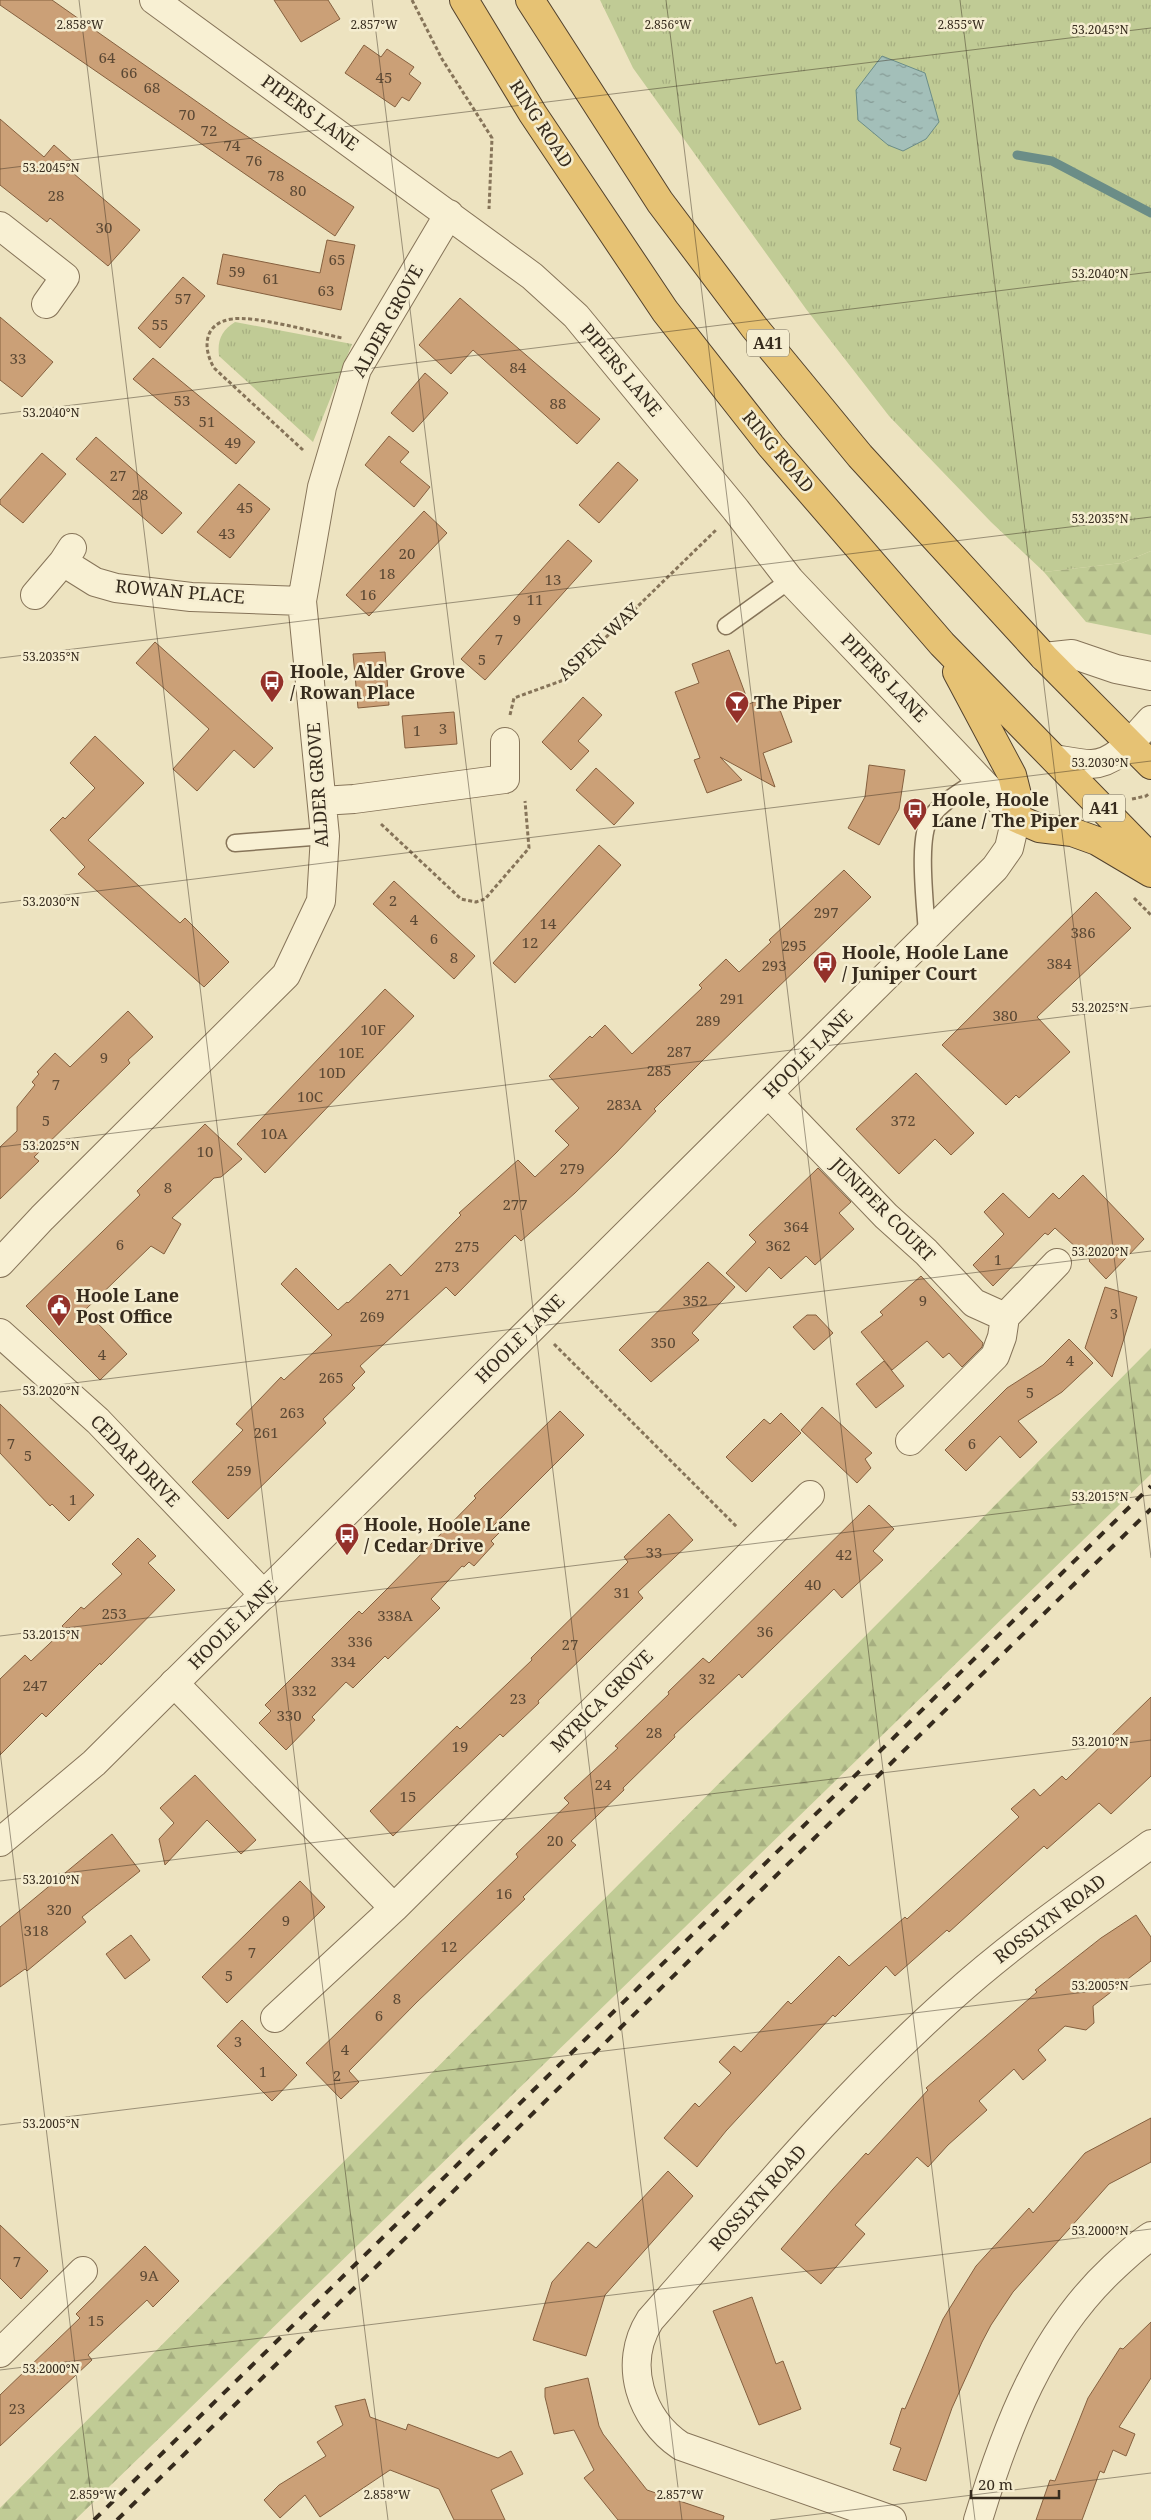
<svg xmlns="http://www.w3.org/2000/svg" width="1151" height="2520" font-family="'Noto Serif',serif">
<defs>
<pattern id="grass-tufts" width="24" height="20" patternUnits="userSpaceOnUse" patternTransform="scale(1.25)"><rect width="24" height="20" fill="#c0cb95"/><path d="M3 7l-1-3M5 7V3M7 7l1-3M15 17l-1-3M17 17v-4M19 17l1-3" fill="none" stroke="#a6ae80"/></pattern>
<pattern id="forest-firs" width="22" height="20" patternUnits="userSpaceOnUse" patternTransform="scale(1.25)"><rect width="22" height="20" fill="#c0cb95"/><path d="M5 1l3.5 6h-7zM16 11l3.5 6h-7z" fill="#a6ae80"/></pattern>
<pattern id="water-ripples" width="26" height="14" patternUnits="userSpaceOnUse" patternTransform="scale(1.25)"><rect width="26" height="14" fill="#a3bfb9"/><path d="M2 4q2-2 4 0t4 0M15 11q2-2 4 0t4 0" fill="none" stroke="#869b96"/></pattern>
</defs>
<rect width="100%" height="100%" fill="#ede3c0"/>
<path fill="url(#grass-tufts)" d="M600,0H1151V551L1122,563L1044,572L991,522L889,416L806,309L633,68Z
M235,322L352,344L313,442L219,356C217,340 222,330 235,322Z"/>
<path fill="url(#forest-firs)" d="M1151,551V635L1086,622L1044,572L1122,563Z
M1151,1348V1474L75,2520H0V2508Z"/>
<path fill="url(#water-ripples)" stroke="#6b8d87" d="M882,56L925,73L939,122L926,139L903,151L888,145L858,120L856,90Z"/>
<g fill="none" stroke-linecap="round" stroke-linejoin="round">
<path stroke="#6b8d87" stroke-width="9" d="M1017,155L1052,161L1151,213"/>
</g>
<path fill="#cba077" stroke="#85603f" d="M0,0H52L230,125L354,207L335,236L0,5Z
M274,0H328L340,19L301,42Z
M364,45L381,57L387,49L414,67L409,74L421,83L409,101L402,97L395,107L345,73Z
M0,119L44,157L54,145L72,161L67,168L140,230L108,266L50,218L47,222L0,185Z
M327,240L355,245L341,310L217,284L223,254L320,273Z
M183,277L205,296L160,348L138,328Z
M460,298L600,419L577,444L473,350L451,374L419,345Z
M0,317L53,362L22,397L0,380Z
M153,358L255,442L236,464L133,379Z
M425,373L448,393L413,432L391,413Z
M389,436L409,452L400,462L430,487L414,507L365,465Z
M96,437L182,513L162,534L76,459Z
M42,453L66,474L23,523L0,504V500Z
M618,462L638,480L599,523L579,505Z
M239,484L270,509L230,558L197,532Z
M424,511L447,533L369,616L346,595Z
M568,540L592,561L485,680L461,659Z
M155,642L273,748L254,768L234,750L197,791L173,769L209,729L136,663Z
M729,650L749,704L761,699L764,707L777,702L792,742L763,753L775,787L720,757L742,780L707,793L694,760L700,758L675,692L699,683L692,664Z
M385,652L389,705L358,708L353,654Z
M583,697L602,715L578,741L589,751L571,770L542,742Z
M454,712L457,744L405,748L402,716Z
M95,736L144,783L88,840L180,923L185,918L229,962L204,987L78,874L85,867L50,830L63,817L65,819L95,788L70,763Z
M869,765L905,770L899,809L879,845L848,828L865,797Z
M596,768L634,803L614,825L576,790Z
M599,845L621,865L515,983L493,963Z
M844,870L871,897L705,1058L654,1109L656,1111L616,1153L575,1193L521,1241L515,1235L455,1296L446,1287L360,1366L365,1372L352,1385L355,1388L323,1419L326,1423L228,1519L192,1482L243,1430L236,1424L281,1377L284,1380L332,1335L281,1284L296,1268L338,1310L347,1302L348,1303L390,1264L401,1276L461,1215L459,1213L518,1160L535,1177L569,1145L555,1131L579,1108L549,1076L590,1036L592,1038L605,1025L632,1054L702,988L699,985L726,959L739,972L771,942L769,940Z
M394,881L475,956L454,979L373,904Z
M1096,892L1131,928L1037,1017L1070,1052L1019,1098L1016,1095L1006,1105L942,1045Z
M385,989L414,1016L265,1173L237,1144Z
M128,1011L153,1037L128,1060L130,1063L34,1157L39,1161L0,1199V1147L17,1131V1107L35,1085L32,1082L39,1074L37,1072L55,1053L70,1067Z
M916,1073L974,1133L951,1155L935,1139L899,1174L856,1129Z
M205,1124L242,1159L221,1177L214,1178L172,1218L181,1224L164,1254L151,1246L85,1310L127,1354L100,1380L26,1306L140,1195L137,1191Z
M818,1168L851,1202L839,1213L854,1229L815,1265L806,1256L781,1279L769,1267L746,1292L726,1273L756,1242L749,1235Z
M1083,1175L1144,1239L1106,1279L1089,1261L1090,1260L1055,1228L1048,1235L1045,1233L993,1286L973,1265L1004,1234L984,1212L1003,1193L1029,1218L1053,1193L1059,1199Z
M708,1262L735,1287L692,1333L699,1340L651,1382L619,1350Z
M921,1276L983,1343L982,1347L962,1367L949,1353L943,1358L927,1341L892,1370L861,1332L883,1315L880,1312Z
M1105,1287L1137,1297L1112,1377L1085,1348Z
M807,1315H816L833,1333L814,1350L793,1327Z
M1069,1339L1093,1363L1062,1392L1018,1421L1037,1442L1020,1458L1000,1436L966,1471L945,1450L1007,1388L1043,1365Z
M884,1361L904,1386L876,1408L856,1384Z
M0,1404L94,1495L69,1521L52,1504L50,1506L0,1453Z
M822,1407L872,1453L865,1459L871,1468L857,1483L801,1430Z
M560,1411L584,1435L493,1526L500,1532L491,1541L494,1544L474,1566L469,1562L464,1567L462,1566L431,1599L440,1608L388,1659L385,1656L353,1688L346,1682L312,1717L315,1720L286,1750L259,1723L271,1711L265,1705L359,1611L362,1614L386,1590L476,1498L474,1496Z
M781,1413L801,1433L752,1482L726,1457L764,1419L770,1424Z
M869,1505L894,1529L873,1551L883,1560L842,1598L834,1589L742,1678L739,1674L674,1735L675,1737L623,1788L624,1790L571,1841L576,1845L523,1897L525,1899L417,2002L349,2071L359,2082L341,2099L306,2063L518,1857L516,1854L569,1803L564,1798L618,1748L615,1746L669,1694L668,1692L703,1658L709,1663Z
M669,1514L693,1540L638,1592L643,1598L538,1701L539,1703L503,1737L500,1734L393,1836L370,1811L457,1726L460,1729L532,1660L531,1658L628,1562L624,1557Z
M138,1538L156,1556L148,1563L175,1590L101,1665L100,1663L46,1717L42,1713L0,1755V1679L25,1655L31,1661L65,1629L62,1626L81,1607L84,1609L122,1574L112,1564Z
M1151,1697V1776L1111,1814L1099,1803L1047,1849L1044,1846L949,1932L947,1930L895,1976L886,1966L835,2017L833,2015L726,2131L697,2167L664,2138L695,2103L699,2107L731,2073L719,2062L734,2046L741,2052L788,2001L791,2004L839,1956L849,1966L905,1917L907,1919L1019,1817L1011,1809L1034,1789L1040,1796L1062,1776L1066,1780Z
M195,1775L256,1840L241,1854L207,1820L165,1865L159,1839L174,1823L160,1808Z
M112,1834L140,1871L82,1917L86,1922L27,1971L25,1969L0,1987V1927Z
M300,1881L325,1907L227,2003L202,1977Z
M1136,1915L1151,1937V1961L1093,2006L1094,2023L1086,2030L1065,2026L1038,2050L1046,2060L1023,2080L1014,2069L979,2101L987,2110L948,2145L928,2167L917,2157L855,2225L865,2234L821,2284L781,2249L833,2189L866,2153L868,2155L928,2090L926,2088L1037,1992L1035,1990L1101,1938Z
M131,1935L150,1960L125,1979L106,1954Z
M242,2020L297,2075L272,2101L217,2046Z
M1151,2118V2162L1109,2184L1013,2292L991,2325L982,2342L952,2408L926,2481L893,2470L901,2448L890,2444L902,2408L905,2409L943,2319L976,2266L1029,2208L1033,2213L1085,2153Z
M668,2171L693,2196L605,2295L586,2356L533,2340L552,2282L588,2242L596,2248Z
M0,2225L48,2271L21,2299L0,2278Z
M145,2246L179,2281L153,2307L147,2300L88,2355L92,2360L0,2446V2395L80,2318L76,2314Z
M752,2297L776,2364L783,2361L801,2409L759,2425L713,2311Z
M1151,2322V2378L1119,2427L1135,2434L1126,2456L1113,2450L1104,2473L1100,2471L1082,2520H1036L1050,2480L1055,2481L1088,2398L1120,2348L1123,2349Z
M588,2378L599,2426L603,2434L647,2490L724,2516L723,2520H618L584,2478L594,2470L574,2430L554,2434L545,2397V2388Z
M365,2399L370,2417L406,2430L408,2424L498,2458L511,2451L523,2474L491,2490L505,2520H454L439,2489L390,2470L320,2517L305,2495L280,2518L264,2500L279,2485L326,2456L317,2442L343,2425L335,2406Z"/>
<g fill="none" stroke-linecap="round" stroke-linejoin="round">
<defs>
<path id="service" d="M726,626L790,580
M235,843L325,836
M927,935C926,909 916,836 931,817C944,800 962,791 979,779"/>
<path id="minor" d="M154,0L532,276L576,316L736,510L790,580L1016,818
M0,226L65,277L46,304
M72,548L63,562L95,582L116,588L191,597L302,601
M35,595L63,562
M322,801L354,799L505,779V742
M769,1094L886,1216L926,1252L974,1303L1005,1317L1002,1337L995,1356L910,1441
M0,1263L42,1218L286,975L321,901L325,836L302,601L322,487L357,369L449,214
M1005,1317L1057,1263
M0,1333L98,1421L264,1595
M174,1683L394,1908L275,2018
M394,1908L810,1495
M0,2353L83,2271
M892,2520L681,2446C641,2419 622,2364 650,2320C747,2210 841,2096 951,1998C1014,1941 1083,1894 1151,1844
M978,2520C1006,2428 1041,2335 1113,2268C1125,2257 1137,2245 1151,2236"/>
<path id="tertiary" d="M1044,657L1072,654L1116,669L1151,676
M1055,759C1067,761 1079,764 1091,764C1116,764 1136,736 1151,720
M0,1842L94,1763L995,868L1009,848L1016,818"/>
<path id="trunk" d="M464,0L533,114L665,311L771,446L942,644L1151,858
M530,0L660,202L754,327L860,456L1044,657L1151,765
M957,672L1012,775L1017,795L1016,818L1039,828L1072,832L1097,841L1151,873"/>
</defs>
<use href="#service" stroke="#867459" stroke-width="19"/>
<use href="#minor" stroke="#867459" stroke-width="30"/>
<use href="#tertiary" stroke="#867459" stroke-width="30"/>
<use href="#trunk" stroke="#53422d" stroke-width="30"/>
<path stroke="#867459" stroke-width="3" stroke-dasharray="4 2.5" stroke-linecap="butt" d="M412,0L442,59L492,138L489,209
M303,450L214,368C202,347 204,323 232,319C254,315 318,333 342,338
M510,715L514,698L561,681L716,530
M1132,799L1146,796L1150,793
M381,824L461,899L476,902L485,899L529,848L525,801
M1134,898L1151,915
M554,1344L737,1527"/>
<use href="#service" stroke="#f8f0d3" stroke-width="16"/>
<use href="#minor" stroke="#f8f0d3" stroke-width="28"/>
<use href="#tertiary" stroke="#f8f0d3" stroke-width="28"/>
<use href="#trunk" stroke="#e6c274" stroke-width="28"/>
<path stroke="#362b1d" stroke-width="4" stroke-dasharray="9 9" stroke-linecap="butt" d="M94,2520L1151,1486
M117,2520L1151,1509"/>
</g>
<path fill="none" stroke="#362b1d" stroke-width="1" stroke-opacity="0.45" d="M79,0L388,2520M372,0L682,2520M666,0L975,2520M960,0L1151,1558M0,169L1151,28M0,414L1151,272M0,658L1151,517M0,903L1151,761M0,1147L1151,1006M0,1392L1151,1251M0,1636L1151,1495M0,1751L94,2520M0,1881L1151,1740M0,2125L1151,1984M0,2370L1151,2229M770,2520L1151,2473"/>
<defs>
<symbol id="bus-pin" viewBox="-11 -11 22 30"><path d="M0 17L-7.5 6A9.5 9.5 0 1 1 7.5 6Z" fill="#94312a" stroke="#f5edd0"/><path d="M-5-6H5V4H4V6H2V4H-2V6H-4V4H-5ZM-3.5-4V0h7V-4ZM-3.5 1.2v1.5H-2V1.2ZM2 1.2v1.5H3.5V1.2Z" fill="#fff"/></symbol>
<symbol id="bar-pin" viewBox="-11 -11 22 30"><path d="M0 17L-7.5 6A9.5 9.5 0 1 1 7.5 6Z" fill="#94312a" stroke="#f5edd0"/><path d="M-6-5H6L.8 .8V4.5H3.5V6h-7V4.5H-.8V.8Z" fill="#fff"/></symbol>
<symbol id="civic-pin" viewBox="-11 -11 22 30"><path d="M0 17L-7.5 6A9.5 9.5 0 1 1 7.5 6Z" fill="#94312a" stroke="#f5edd0"/><path d="M-.6-6.5H3V-4.5H.6V-3L4-1V1h2V6H-6V1h2V-1L-.6-3ZM-1.2 2.5V6h2.4V2.5Z" fill="#fff"/></symbol>
</defs>
<g fill-rule="evenodd">
<use href="#bus-pin" x="258" y="668" width="28" height="38"/>
<use href="#bar-pin" x="723" y="689" width="28" height="38"/>
<use href="#bus-pin" x="901" y="796" width="28" height="38"/>
<use href="#bus-pin" x="811" y="949" width="28" height="38"/>
<use href="#civic-pin" x="45" y="1292" width="28" height="38"/>
<use href="#bus-pin" x="333" y="1521" width="28" height="38"/>
</g>
<g text-anchor="middle" stroke-width="5" stroke-linejoin="round" paint-order="stroke">
<g font-size="15" fill="#5b4834">
<text x="107" y="63">64</text>
<text x="129" y="78">66</text>
<text x="384" y="83">45</text>
<text x="152" y="93">68</text>
<text x="187" y="120">70</text>
<text x="209" y="136">72</text>
<text x="232" y="151">74</text>
<text x="254" y="166">76</text>
<text x="276" y="181">78</text>
<text x="298" y="196">80</text>
<text x="56" y="201">28</text>
<text x="104" y="233">30</text>
<text x="337" y="265">65</text>
<text x="237" y="277">59</text>
<text x="271" y="284">61</text>
<text x="326" y="296">63</text>
<text x="183" y="304">57</text>
<text x="160" y="330">55</text>
<text x="18" y="364">33</text>
<text x="518" y="373">84</text>
<text x="182" y="406">53</text>
<text x="558" y="409">88</text>
<text x="207" y="427">51</text>
<text x="233" y="448">49</text>
<text x="118" y="481">27</text>
<text x="140" y="500">28</text>
<text x="245" y="513">45</text>
<text x="227" y="539">43</text>
<text x="407" y="559">20</text>
<text x="387" y="579">18</text>
<text x="553" y="585">13</text>
<text x="368" y="600">16</text>
<text x="535" y="605">11</text>
<text x="517" y="625">9</text>
<text x="499" y="645">7</text>
<text x="482" y="665">5</text>
<text x="443" y="734">3</text>
<text x="417" y="736">1</text>
<text x="393" y="906">2</text>
<text x="826" y="918">297</text>
<text x="414" y="925">4</text>
<text x="548" y="929">14</text>
<text x="1083" y="938">386</text>
<text x="434" y="944">6</text>
<text x="530" y="948">12</text>
<text x="794" y="951">295</text>
<text x="454" y="963">8</text>
<text x="1059" y="969">384</text>
<text x="774" y="971">293</text>
<text x="732" y="1004">291</text>
<text x="1005" y="1021">380</text>
<text x="708" y="1026">289</text>
<text x="373" y="1035">10F</text>
<text x="679" y="1057">287</text>
<text x="351" y="1058">10E</text>
<text x="104" y="1063">9</text>
<text x="659" y="1076">285</text>
<text x="332" y="1078">10D</text>
<text x="56" y="1090">7</text>
<text x="310" y="1102">10C</text>
<text x="624" y="1110">283A</text>
<text x="46" y="1126">5</text>
<text x="903" y="1126">372</text>
<text x="274" y="1139">10A</text>
<text x="205" y="1157">10</text>
<text x="572" y="1174">279</text>
<text x="168" y="1193">8</text>
<text x="515" y="1210">277</text>
<text x="796" y="1232">364</text>
<text x="120" y="1250">6</text>
<text x="778" y="1251">362</text>
<text x="467" y="1252">275</text>
<text x="998" y="1265">1</text>
<text x="447" y="1272">273</text>
<text x="398" y="1300">271</text>
<text x="695" y="1306">352</text>
<text x="923" y="1306">9</text>
<text x="1114" y="1319">3</text>
<text x="372" y="1322">269</text>
<text x="663" y="1348">350</text>
<text x="102" y="1360">4</text>
<text x="1070" y="1366">4</text>
<text x="331" y="1383">265</text>
<text x="1030" y="1398">5</text>
<text x="292" y="1418">263</text>
<text x="266" y="1438">261</text>
<text x="11" y="1449">7</text>
<text x="972" y="1449">6</text>
<text x="28" y="1461">5</text>
<text x="239" y="1476">259</text>
<text x="73" y="1505">1</text>
<text x="654" y="1558">33</text>
<text x="844" y="1560">42</text>
<text x="813" y="1590">40</text>
<text x="622" y="1598">31</text>
<text x="114" y="1619">253</text>
<text x="395" y="1621">338A</text>
<text x="765" y="1637">36</text>
<text x="360" y="1647">336</text>
<text x="570" y="1650">27</text>
<text x="343" y="1667">334</text>
<text x="707" y="1684">32</text>
<text x="35" y="1691">247</text>
<text x="304" y="1696">332</text>
<text x="518" y="1704">23</text>
<text x="289" y="1721">330</text>
<text x="654" y="1738">28</text>
<text x="460" y="1752">19</text>
<text x="603" y="1790">24</text>
<text x="408" y="1802">15</text>
<text x="555" y="1846">20</text>
<text x="504" y="1899">16</text>
<text x="59" y="1915">320</text>
<text x="286" y="1926">9</text>
<text x="36" y="1936">318</text>
<text x="449" y="1952">12</text>
<text x="252" y="1958">7</text>
<text x="229" y="1981">5</text>
<text x="397" y="2004">8</text>
<text x="379" y="2021">6</text>
<text x="238" y="2047">3</text>
<text x="345" y="2055">4</text>
<text x="263" y="2077">1</text>
<text x="337" y="2081">2</text>
<text x="17" y="2267">7</text>
<text x="149" y="2281">9A</text>
<text x="96" y="2326">15</text>
<text x="17" y="2414">23</text>
</g>
<g fill="#f5edd0" stroke="#6f6553" stroke-width="1">
<rect x="747" y="329.5" width="42" height="27" rx="4"/>
<rect x="1083" y="794.5" width="42" height="27" rx="4"/>
</g>
<g font-size="16" font-weight="bold" fill="#362b1d">
<text x="768" y="349">A41</text>
<text x="1104" y="814">A41</text>
</g>
<g font-size="18" fill="#362b1d" stroke="#f5edd0">
<text transform="translate(310 113) rotate(36)" y="6">PIPERS LANE</text>
<text transform="translate(541 124) rotate(57)" y="6">RING ROAD</text>
<text transform="translate(388 321) rotate(-61)" y="6">ALDER GROVE</text>
<text transform="translate(621 370) rotate(50)" y="6">PIPERS LANE</text>
<text transform="translate(778 452) rotate(50)" y="6">RING ROAD</text>
<text transform="translate(180 592) rotate(5)" y="6">ROWAN PLACE</text>
<text transform="translate(599 642) rotate(-43)" y="6">ASPEN WAY</text>
<text transform="translate(884 678) rotate(46)" y="6">PIPERS LANE</text>
<text transform="translate(318 785) rotate(-94)" y="6">ALDER GROVE</text>
<text transform="translate(808 1054) rotate(-45)" y="6">HOOLE LANE</text>
<text transform="translate(883 1210) rotate(45)" y="6">JUNIPER COURT</text>
<text transform="translate(520 1339) rotate(-45)" y="6">HOOLE LANE</text>
<text transform="translate(135 1461) rotate(46)" y="6">CEDAR DRIVE</text>
<text transform="translate(233 1625) rotate(-45)" y="6">HOOLE LANE</text>
<text transform="translate(602 1701) rotate(-45)" y="6">MYRICA GROVE</text>
<text transform="translate(1050 1919) rotate(-37)" y="6">ROSSLYN ROAD</text>
<text transform="translate(758 2198) rotate(-48)" y="6">ROSSLYN ROAD</text>
</g>
<g font-size="18" font-weight="bold" fill="#362b1d" stroke="#f5edd0" text-anchor="start">
<text x="290" y="678">Hoole, Alder Grove<tspan x="290" dy="21">/ Rowan Place</tspan></text>
<text x="754" y="709">The Piper</text>
<text x="932" y="806">Hoole, Hoole<tspan x="932" dy="21">Lane / The Piper</tspan></text>
<text x="842" y="959">Hoole, Hoole Lane<tspan x="842" dy="21">/ Juniper Court</tspan></text>
<text x="76" y="1302">Hoole Lane<tspan x="76" dy="21">Post Office</tspan></text>
<text x="364" y="1531">Hoole, Hoole Lane<tspan x="364" dy="21">/ Cedar Drive</tspan></text>
</g>
</g>
<g font-size="12" text-anchor="middle" fill="#362b1d" stroke="#f5edd0" stroke-width="5" stroke-linejoin="round" paint-order="stroke">
<text x="80" y="29">2.858°W</text>
<text x="374" y="29">2.857°W</text>
<text x="668" y="29">2.856°W</text>
<text x="961" y="29">2.855°W</text>
<text x="1100" y="34">53.2045°N</text>
<text x="51" y="172">53.2045°N</text>
<text x="1100" y="278">53.2040°N</text>
<text x="51" y="417">53.2040°N</text>
<text x="1100" y="523">53.2035°N</text>
<text x="51" y="661">53.2035°N</text>
<text x="1100" y="767">53.2030°N</text>
<text x="51" y="906">53.2030°N</text>
<text x="1100" y="1012">53.2025°N</text>
<text x="51" y="1150">53.2025°N</text>
<text x="1100" y="1256">53.2020°N</text>
<text x="51" y="1395">53.2020°N</text>
<text x="1100" y="1501">53.2015°N</text>
<text x="51" y="1639">53.2015°N</text>
<text x="1100" y="1746">53.2010°N</text>
<text x="51" y="1884">53.2010°N</text>
<text x="1100" y="1990">53.2005°N</text>
<text x="51" y="2128">53.2005°N</text>
<text x="1100" y="2235">53.2000°N</text>
<text x="51" y="2373">53.2000°N</text>
<text x="93" y="2499">2.859°W</text>
<text x="387" y="2499">2.858°W</text>
<text x="680" y="2499">2.857°W</text>
</g>
<path d="M971 2490v8h88v-8" fill="none" stroke="#362b1d" stroke-width="2.5"/>
<text x="978" y="2490" font-size="15" fill="#362b1d" stroke="#f5edd0" stroke-width="4" paint-order="stroke">20 m</text>
</svg>
